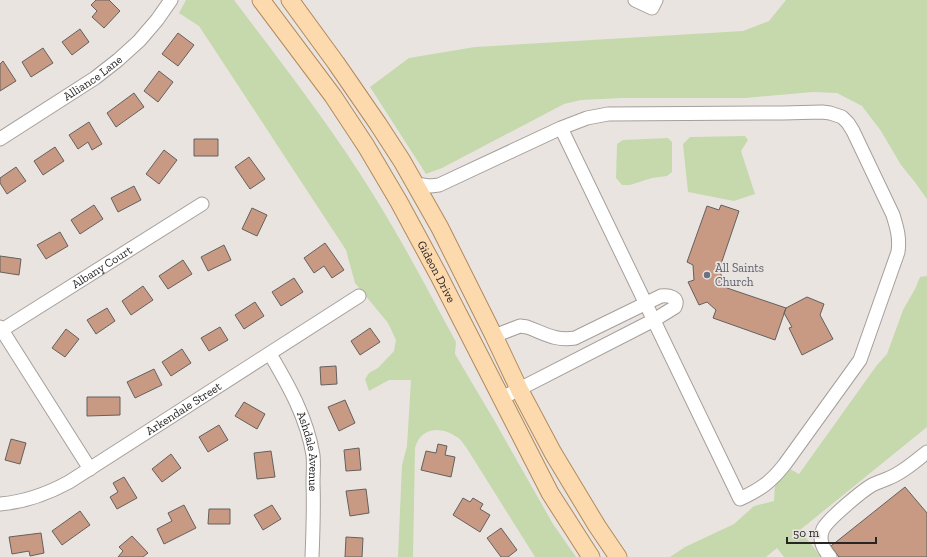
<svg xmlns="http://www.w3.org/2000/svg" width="927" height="557" font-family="'Zilla Slab',serif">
<rect width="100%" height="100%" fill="#eae4e1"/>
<path fill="#c5d9ac" d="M186,0H234C283,65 334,130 376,199C405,246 430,294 456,342L455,354L494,420L553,524L576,557H535L466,447C463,443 460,438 455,436C444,428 427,427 419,439C417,442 416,445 415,448L413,557H398L402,465L407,446L411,380H389L369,391L365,379L369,373L378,368L394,351L396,340L388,323L355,283L346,250L199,26L179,13Z
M786,0H927V199L914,181L901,165L881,131L862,106L837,93L813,92L745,98H622L581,100L564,104L442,168L426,174L370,87L409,58L475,47L743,31L769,21Z
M745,136L748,140L741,151L755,194L734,201L688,192L683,144L690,137Z
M668,138L672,142V172L667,176L652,178L630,185H622L616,178L617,144L623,140Z
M927,276V427L800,530L821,557H784L777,548L766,557H670L685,547L734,524L754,506L774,501L775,483L790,469L799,474L877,365L887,354L903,310L915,289L920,277Z"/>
<path fill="#c89a84" stroke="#65605d" d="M96,0H109L120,11L104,28L92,17L97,11L91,5Z
M80,29L89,42L72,55L62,42Z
M178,33L194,45L178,66L162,54Z
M43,48L53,63L31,77L22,62Z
M3,61L16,81L0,91V64Z
M159,71L173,82L158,102L144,91Z
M134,93L144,107L116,127L107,113Z
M89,122L102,144L92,150L88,142L78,149L69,135Z
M194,139H218V156H194Z
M55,147L64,161L43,175L34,161Z
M164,150L177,160L159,184L146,174Z
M249,157L265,179L250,189L235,167Z
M16,167L26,181L7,194L0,183V178Z
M134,186L141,200L118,212L111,198Z
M94,205L103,219L80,234L71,220Z
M721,205L739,211L719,270L727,288L786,308L775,340L713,318L716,310L707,302L699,305L688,282L694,280L693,265L687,262L707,206L719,210Z
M252,208L267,215L257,236L242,229Z
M60,232L68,246L46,259L37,245Z
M325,243L344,270L332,278L324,266L314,273L304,258Z
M224,245L231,260L208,271L201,257Z
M0,256L21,259L19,275L0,272Z
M183,260L192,274L168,289L159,276Z
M294,278L303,292L281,306L272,292Z
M143,286L153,300L131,315L122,301Z
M807,297L824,304L820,315L833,339L802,355L789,328L792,327L784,313L786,308Z
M255,302L264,316L244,329L235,315Z
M107,308L115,321L96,334L87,320Z
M220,327L228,340L209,351L201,338Z
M370,328L380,342L360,355L351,341Z
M66,329L79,339L65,357L52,348Z
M182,349L191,363L171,376L162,362Z
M336,366L337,384L321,385L320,367Z
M154,369L162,385L135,398L127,382Z
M87,397H120V415L87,416Z
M345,400L355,423L339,431L328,407Z
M244,402L265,414L257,429L235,416Z
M219,425L228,440L208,452L199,437Z
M11,439L26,443L20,464L5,460Z
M438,444L447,446L445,455L455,457L451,477L421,470L426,451L436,453Z
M359,448L361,470L346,471L344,450Z
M271,451L275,477L257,479L254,453Z
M171,454L181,468L162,482L152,469Z
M124,477L137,498L117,509L110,497L118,492L113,483Z
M905,487L927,513V557H839L831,546Z
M366,489L369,513L350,516L346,491Z
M463,498L470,502L473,498L483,504L480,509L490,515L480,532L453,515Z
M184,505L196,528L164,544L157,529L172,521L168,513Z
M272,505L281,519L263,530L254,515Z
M209,509H230V524H208Z
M80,511L90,525L62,545L52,531Z
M501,528L517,550L508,557H501L487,538Z
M41,533L44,553L30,556L29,551L12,554L9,537Z
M132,536L148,553L143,557H118L123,551L119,547Z
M346,537L363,538L362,557H345Z"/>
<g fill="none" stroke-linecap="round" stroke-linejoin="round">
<defs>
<g id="minor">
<path d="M635,0L652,8L656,0"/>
<path id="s1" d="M0,139L95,78L118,60L139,41L157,20L171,0"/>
<path d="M415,184L430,186L439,185L561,128L587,118L608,114L783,113L822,112L830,113L842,117L848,123L853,131L893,215C897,228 900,238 898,252L860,360L785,464C771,482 761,489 740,499L561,128"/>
<path d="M0,327L90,469"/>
<path id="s2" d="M2,330L202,204"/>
<path d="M494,336L520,326L527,327C546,334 555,341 575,338L661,296C668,295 680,297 675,307L654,320L502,398"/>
<path id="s3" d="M270,354C289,386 307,418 313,455C314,464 313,474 313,483C314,508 313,532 312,557"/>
<path id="s4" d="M0,504C25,502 47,494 69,482L359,296"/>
<path d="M830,557C825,551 821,545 821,538C821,535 822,531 823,529C828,519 862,491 872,485C880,481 889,479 897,474C908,468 917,460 927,452"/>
</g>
<g id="major">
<path id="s5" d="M261,0L333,96L366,146L399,202L439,276L550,493L591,557"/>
<path d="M290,0L336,63L378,124L402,161L440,228L494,336L519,389L553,453L597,526L618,557"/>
</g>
</defs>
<use href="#minor" stroke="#a59f9c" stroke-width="15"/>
<use href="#major" stroke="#b28a5b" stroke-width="19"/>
<use href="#minor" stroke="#fff" stroke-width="13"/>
<use href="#major" stroke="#fddaae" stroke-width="17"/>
</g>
<circle fill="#6b7280" stroke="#eae4e1" stroke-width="1.5" cx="707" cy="275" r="4"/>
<g text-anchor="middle" stroke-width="3.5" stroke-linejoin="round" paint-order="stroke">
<g font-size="12" fill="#282524" stroke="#eae4e1">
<text dy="4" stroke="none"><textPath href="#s1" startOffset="111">Alliance Lane</textPath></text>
<text dy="4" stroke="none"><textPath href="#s2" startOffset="118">Albany Court</textPath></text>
<text dy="4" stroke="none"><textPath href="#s5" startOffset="324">Gideon Drive</textPath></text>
<text dy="4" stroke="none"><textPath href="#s4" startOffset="209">Arkendale Street</textPath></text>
<text dy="4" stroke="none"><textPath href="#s3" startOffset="106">Ashdale Avenue</textPath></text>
</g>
<g font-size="12" fill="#5b616d" stroke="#eae4e1" text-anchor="start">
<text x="715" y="272">All Saints<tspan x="715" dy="14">Church</tspan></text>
</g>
</g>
<path d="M787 537v6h89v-6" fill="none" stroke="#282524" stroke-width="2"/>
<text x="793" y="537" font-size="12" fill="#282524" stroke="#eae4e1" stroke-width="3" paint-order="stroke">50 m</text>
</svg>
